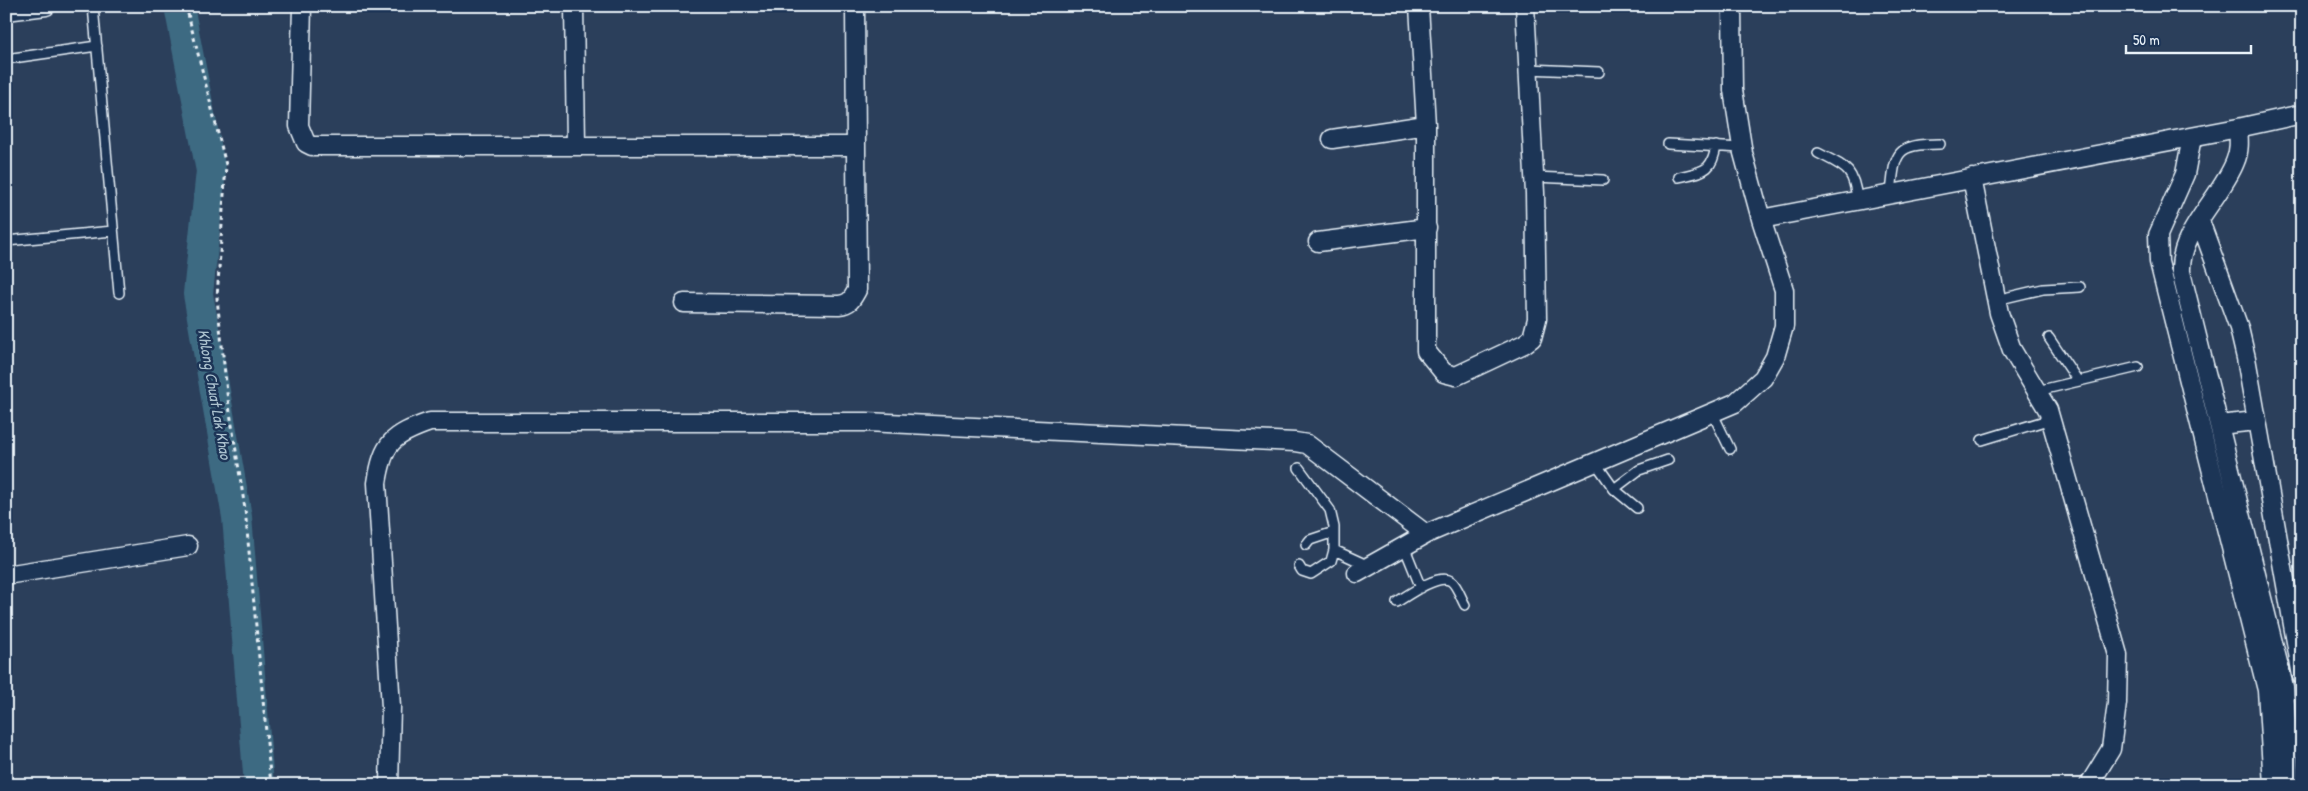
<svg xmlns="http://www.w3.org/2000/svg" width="2308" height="791" font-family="'Patrick Hand',sans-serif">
<rect width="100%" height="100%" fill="#2b3f5b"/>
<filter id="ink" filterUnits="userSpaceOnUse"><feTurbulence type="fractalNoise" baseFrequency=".02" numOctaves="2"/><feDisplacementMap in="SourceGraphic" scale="10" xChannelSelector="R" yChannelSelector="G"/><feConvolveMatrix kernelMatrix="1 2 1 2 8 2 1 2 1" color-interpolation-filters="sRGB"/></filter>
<g filter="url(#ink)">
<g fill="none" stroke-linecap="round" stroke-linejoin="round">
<path stroke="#3e6a82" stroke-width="30" d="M179,6L211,171L198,294L237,517L259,785"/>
<defs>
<path id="service" d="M93,6L119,293
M6,59L97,46
M1528,69L1599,72
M1668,144L1742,148
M1818,153C1845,167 1854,168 1857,200
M1534,177L1603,180
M1679,177C1702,171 1712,173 1716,146
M1891,194C1895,152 1895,144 1940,144
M6,241L113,231
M1996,300L2043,289L2080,287
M2049,338L2078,381
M2037,391L2138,367
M1712,412L1730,449
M1982,440L2051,419
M1595,462L1614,489L1637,508
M1614,489L1639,470L1668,460
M1306,545L1310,540L1334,532
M1404,546L1421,588
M1334,550L1369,566
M1299,566L1302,571L1311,574L1331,561L1334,550V527L1330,510L1299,468
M1397,602C1408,595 1438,573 1451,581C1457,585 1461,598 1465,605"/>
<path id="minor" d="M302,6L299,126L306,143L312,146H856
M574,6L576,145
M1419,6L1426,125V351L1444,373L1456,376L1524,344L1532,338L1537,319L1535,193L1525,6
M6,11L46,6
M2238,128C2239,140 2240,151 2235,162C2221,198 2179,232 2181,272L2284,687L2290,785
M2192,137L2185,174L2158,235L2159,262L2267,690L2273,785
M1332,139L1426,125
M1972,178L1999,313L2012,350L2048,410L2118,655L2117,703L2111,749L2089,785
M1761,219L2238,128L2302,114
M2200,221L2239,328L2246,358L2302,676
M1318,242L1427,228
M684,303L839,305C850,304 852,299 857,290L855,6
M2219,425L2256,421
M1357,573L1426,534L1735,403L1763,378L1775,357L1784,326V290L1761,219L1743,153L1733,90L1732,6
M6,575L188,546
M389,785L391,707L377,483C383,443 392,435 430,422H866L1295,442L1307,444L1426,534"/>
</defs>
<use href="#service" stroke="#e8f1f8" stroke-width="12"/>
<use href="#minor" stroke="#e8f1f8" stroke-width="21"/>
<path stroke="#e8f1f8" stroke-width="3" stroke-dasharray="4 4" stroke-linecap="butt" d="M186,6L226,165L217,298L227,393L245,509L271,785"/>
<use href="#service" stroke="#1d3557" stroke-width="9"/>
<use href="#minor" stroke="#1d3557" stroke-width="18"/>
</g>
</g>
<g text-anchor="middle" stroke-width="5" stroke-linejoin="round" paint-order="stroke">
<g font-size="16" font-style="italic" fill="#acc2cf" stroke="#1d3557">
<text transform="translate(215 394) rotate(80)" y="6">Khlong Chuat Lak Khao</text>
</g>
</g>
<rect width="2308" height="791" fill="none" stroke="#1d3557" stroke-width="25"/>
<rect x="12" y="12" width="2283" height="766" fill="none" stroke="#e8f1f8" stroke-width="2" filter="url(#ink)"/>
<path d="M2126 45v8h125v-8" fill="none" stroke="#e8f1f8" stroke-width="2.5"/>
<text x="2133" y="45" font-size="15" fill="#e8f1f8" stroke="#1d3557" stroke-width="4" paint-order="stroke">50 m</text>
</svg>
